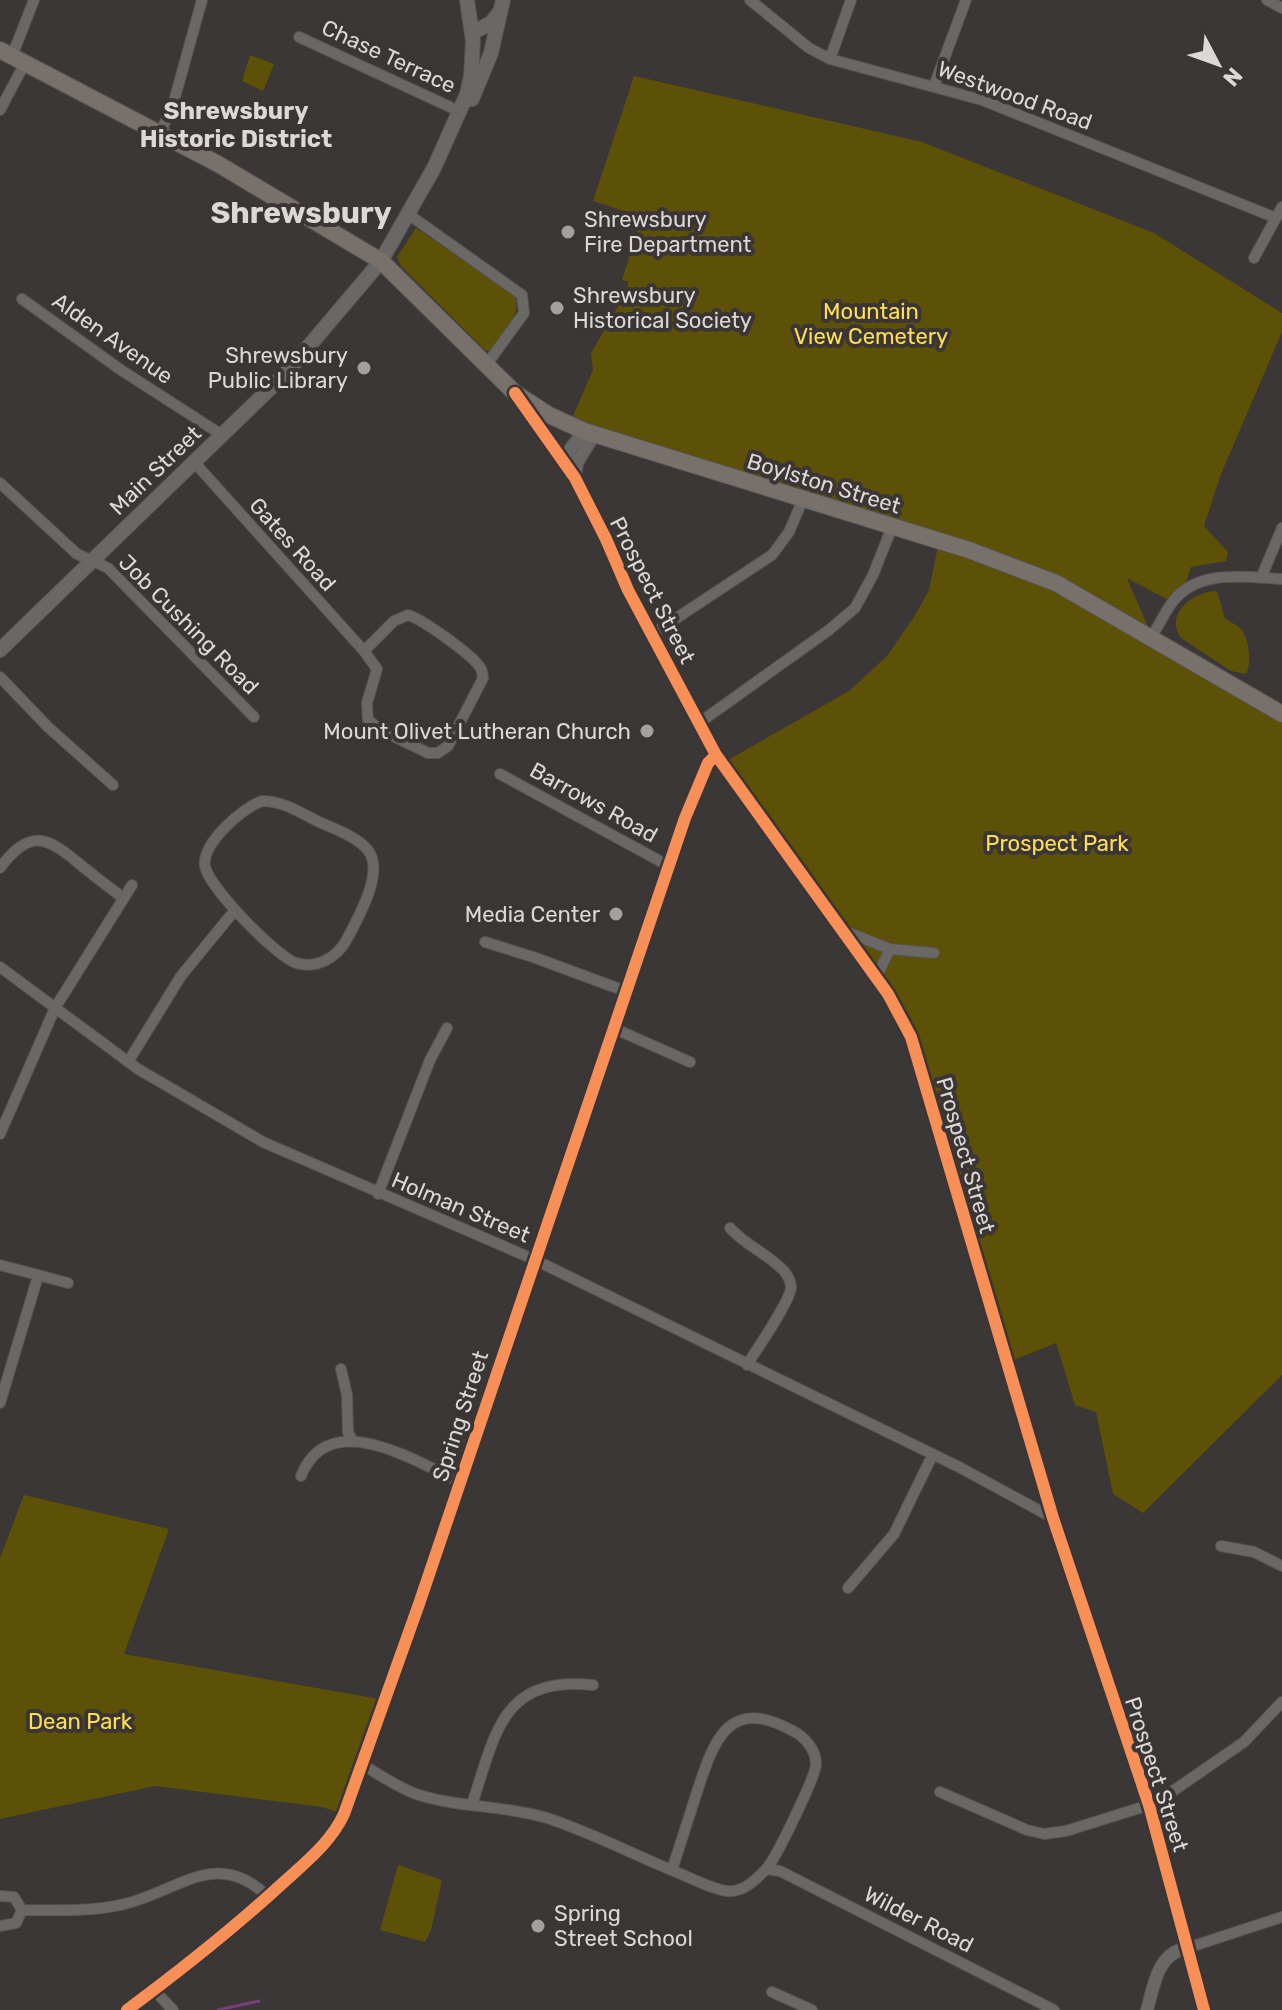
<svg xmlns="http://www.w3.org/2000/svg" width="1282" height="2010" font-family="Rubik,sans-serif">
<rect width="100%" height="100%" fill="#3a3736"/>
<path fill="#5d5007" d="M250,55L274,64L263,91L242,81Z
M634,76L922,142L1154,233L1282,313V332L1221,474L1204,526L1228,552L1226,561L1191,567L1183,591L1172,602L1127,578L1152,636L1282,714V1375L1143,1513L1113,1494L1096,1412L1075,1405L1056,1343L1006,1363L911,1037L721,764L849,691L887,656L914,617L929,590L939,541L569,425L593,370L591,353L620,303L629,282L622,280L642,217L593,201Z
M416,228L515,295C522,317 503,334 491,350L486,351L401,266L397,257Z
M1217,591L1225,618C1230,622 1237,625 1241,629C1249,639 1252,664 1246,674L1231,671L1181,638C1164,614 1193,591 1217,591Z
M24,1495L169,1529L124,1654L385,1700L344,1814L322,1807L155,1786L0,1819V1558Z
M398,1865L442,1880L431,1930L425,1942L380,1930Z"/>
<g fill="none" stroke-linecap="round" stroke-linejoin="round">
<path stroke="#7a3d7b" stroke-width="3" d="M218,2010L259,2001"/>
<defs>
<path id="minor" d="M750,0L809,48L830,59L982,100L1276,218
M1267,0L1282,8
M299,37L461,112
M12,56L34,0
M830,59L851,0
M934,86L966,0
M0,110L25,63
M160,134L174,101L202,0
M408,214L522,295L524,313L487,364
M1254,258L1282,207
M22,299L121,370L222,435
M194,462L364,651
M0,483L77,554L108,568L254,717
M1261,578L1282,528
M408,615C422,619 471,654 479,666C483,670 482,673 483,678L448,746L438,753H428L381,730L368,720L367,703L377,669L364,651L394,621Z
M651,635L772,555L789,532L803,499
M1152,636C1159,625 1164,614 1171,604C1196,568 1245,577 1282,579
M0,677L48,727L113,785
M699,723L829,630L855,608L873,575L892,527
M500,774L669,866
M262,801C283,801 301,813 319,822C335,829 355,836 367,849C386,870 358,918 347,939C337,958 317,969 296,963C276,956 209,888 205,866C202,843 242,808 262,801Z
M0,868C28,831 44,834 77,862C92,874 107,886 122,897
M842,930L890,949L934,953
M485,942L533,957L625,991
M0,967L138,1069L263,1142L533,1259L959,1467L1053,1518
M876,978L890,949
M613,1028L690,1062
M128,1062L181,976L235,910
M0,1134L55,1008L132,885
M378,1194L430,1060L447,1028
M730,1228C745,1245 768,1254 784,1271C788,1276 791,1282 791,1288C789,1303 757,1349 747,1365
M0,1265L68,1283
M341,1369L347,1395L348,1432L353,1442
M0,1403L38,1276
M301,1476C329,1406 415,1461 460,1482
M1221,1546L1254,1552L1282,1566
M848,1588L894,1534L933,1454
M363,1765C380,1775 397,1787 416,1794C458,1808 504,1805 547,1818C593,1833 636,1856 681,1874C695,1880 712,1889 727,1891C743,1893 757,1879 767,1868C776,1858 816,1776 816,1764C816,1750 805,1737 793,1731C727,1694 713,1743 696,1795C688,1820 680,1845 672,1870
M940,1792L1027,1830L1044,1834L1066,1831L1149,1805L1173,1791L1244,1742L1282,1702
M472,1804C496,1733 501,1676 593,1685
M767,1869L780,1871L1054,2010
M0,1896L14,1897L22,1910L16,1923L0,1926
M22,1910C54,1910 89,1912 120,1905C176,1894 216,1845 268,1897
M1187,1948L1282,1917
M154,1990L173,2010
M772,1992L812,2010
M127,2010C181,1970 234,1928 284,1882C307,1861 331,1842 344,1814L419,1604L685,818L708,763L716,755"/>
<path id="tertiary" d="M519,399L575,478L606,539L628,590L716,755L888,994L911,1037L1053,1518L1149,1805L1204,2010
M565,464L571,448L584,431
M575,478L577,463L594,435
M1147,2010C1154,1986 1157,1953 1187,1948"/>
<path id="secondary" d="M472,33L491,23L499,13
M472,99L491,53L503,0
M0,650L287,372L381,261L434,168L467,94L471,76L473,41L467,0"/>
<path id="primary" d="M0,50L218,164L381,261L515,393L549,415L584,431L969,550L1056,583L1282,714"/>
</defs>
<use href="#minor" stroke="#565453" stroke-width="12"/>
<use href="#tertiary" stroke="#565453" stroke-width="14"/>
<use href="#secondary" stroke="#565453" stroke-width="16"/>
<use href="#primary" stroke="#565453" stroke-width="18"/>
<use href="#minor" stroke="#6a6867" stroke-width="10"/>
<use href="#tertiary" stroke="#6a6867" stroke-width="12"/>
<use href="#secondary" stroke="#6a6867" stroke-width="14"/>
<use href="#primary" stroke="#78716b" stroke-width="16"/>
<defs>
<path id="cycleway" d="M515,393L575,478L606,539L628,590L716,755L888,994L911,1037L1053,1518L1149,1805L1204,2010
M127,2010C181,1970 234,1928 284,1882C307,1861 331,1842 344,1814L419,1604L685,818L708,763L716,755"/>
</defs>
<use href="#cycleway" stroke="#3b3635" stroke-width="17"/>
<use href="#cycleway" stroke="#f78f57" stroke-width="12"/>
</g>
<g fill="#a3a09f" stroke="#3b3635" stroke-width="3">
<circle cx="568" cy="232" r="8"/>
<circle cx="557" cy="308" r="8"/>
<circle cx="364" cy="368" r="8"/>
<circle cx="647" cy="731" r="8"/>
<circle cx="616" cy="914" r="8"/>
<circle cx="538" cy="1926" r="8"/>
</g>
<g text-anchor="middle" stroke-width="8" stroke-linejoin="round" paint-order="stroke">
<g font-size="22" fill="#dbd8d7" stroke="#3b3635">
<text transform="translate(389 56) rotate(25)" y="8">Chase Terrace</text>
<text transform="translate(1015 95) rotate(20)" y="8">Westwood Road</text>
<text transform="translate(113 338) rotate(35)" y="8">Alden Avenue</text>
<text transform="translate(155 470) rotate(-44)" y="8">Main Street</text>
<text transform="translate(824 483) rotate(17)" y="8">Boylston Street</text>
<text transform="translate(293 544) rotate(48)" y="8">Gates Road</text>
<text transform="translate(653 590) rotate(63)" y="8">Prospect Street</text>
<text transform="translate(189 624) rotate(45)" y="8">Job Cushing Road</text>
<text transform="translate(594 802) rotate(29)" y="8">Barrows Road</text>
<text transform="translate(966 1155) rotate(74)" y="8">Prospect Street</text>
<text transform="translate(461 1207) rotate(23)" y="8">Holman Street</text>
<text transform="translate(460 1416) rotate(-72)" y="8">Spring Street</text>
<text transform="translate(1157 1774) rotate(72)" y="8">Prospect Street</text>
<text transform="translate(919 1919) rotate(27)" y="8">Wilder Road</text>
</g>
<g font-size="22" fill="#dbd8d7" stroke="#3b3635" text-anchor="start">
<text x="584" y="227">Shrewsbury<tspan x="584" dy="25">Fire Department</tspan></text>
<text x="573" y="303">Shrewsbury<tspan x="573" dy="25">Historical Society</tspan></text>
<text x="348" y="363" text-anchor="end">Shrewsbury<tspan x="348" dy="25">Public Library</tspan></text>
<text x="631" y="739" text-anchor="end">Mount Olivet Lutheran Church</text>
<text x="600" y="922" text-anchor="end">Media Center</text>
<text x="554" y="1921">Spring<tspan x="554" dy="25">Street School</tspan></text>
</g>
<g font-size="22" fill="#fde052" stroke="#3b3635">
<text x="871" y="319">Mountain<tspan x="871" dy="25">View Cemetery</tspan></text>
<text x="1057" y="851">Prospect Park</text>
<text x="80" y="1729">Dean Park</text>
</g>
<g font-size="24" font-weight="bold" fill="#dbd8d7" stroke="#3b3635">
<text x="236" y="119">Shrewsbury<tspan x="236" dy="28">Historic District</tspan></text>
</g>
<g font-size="30" font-weight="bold" fill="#dbd8d7" stroke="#3b3635">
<text x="301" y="223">Shrewsbury</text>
</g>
</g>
<g transform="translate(1218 64) rotate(131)" stroke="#3b3635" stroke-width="6" paint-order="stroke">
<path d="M0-6L14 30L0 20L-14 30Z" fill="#dbd8d7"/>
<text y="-12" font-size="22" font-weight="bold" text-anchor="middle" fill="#dbd8d7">N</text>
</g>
</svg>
